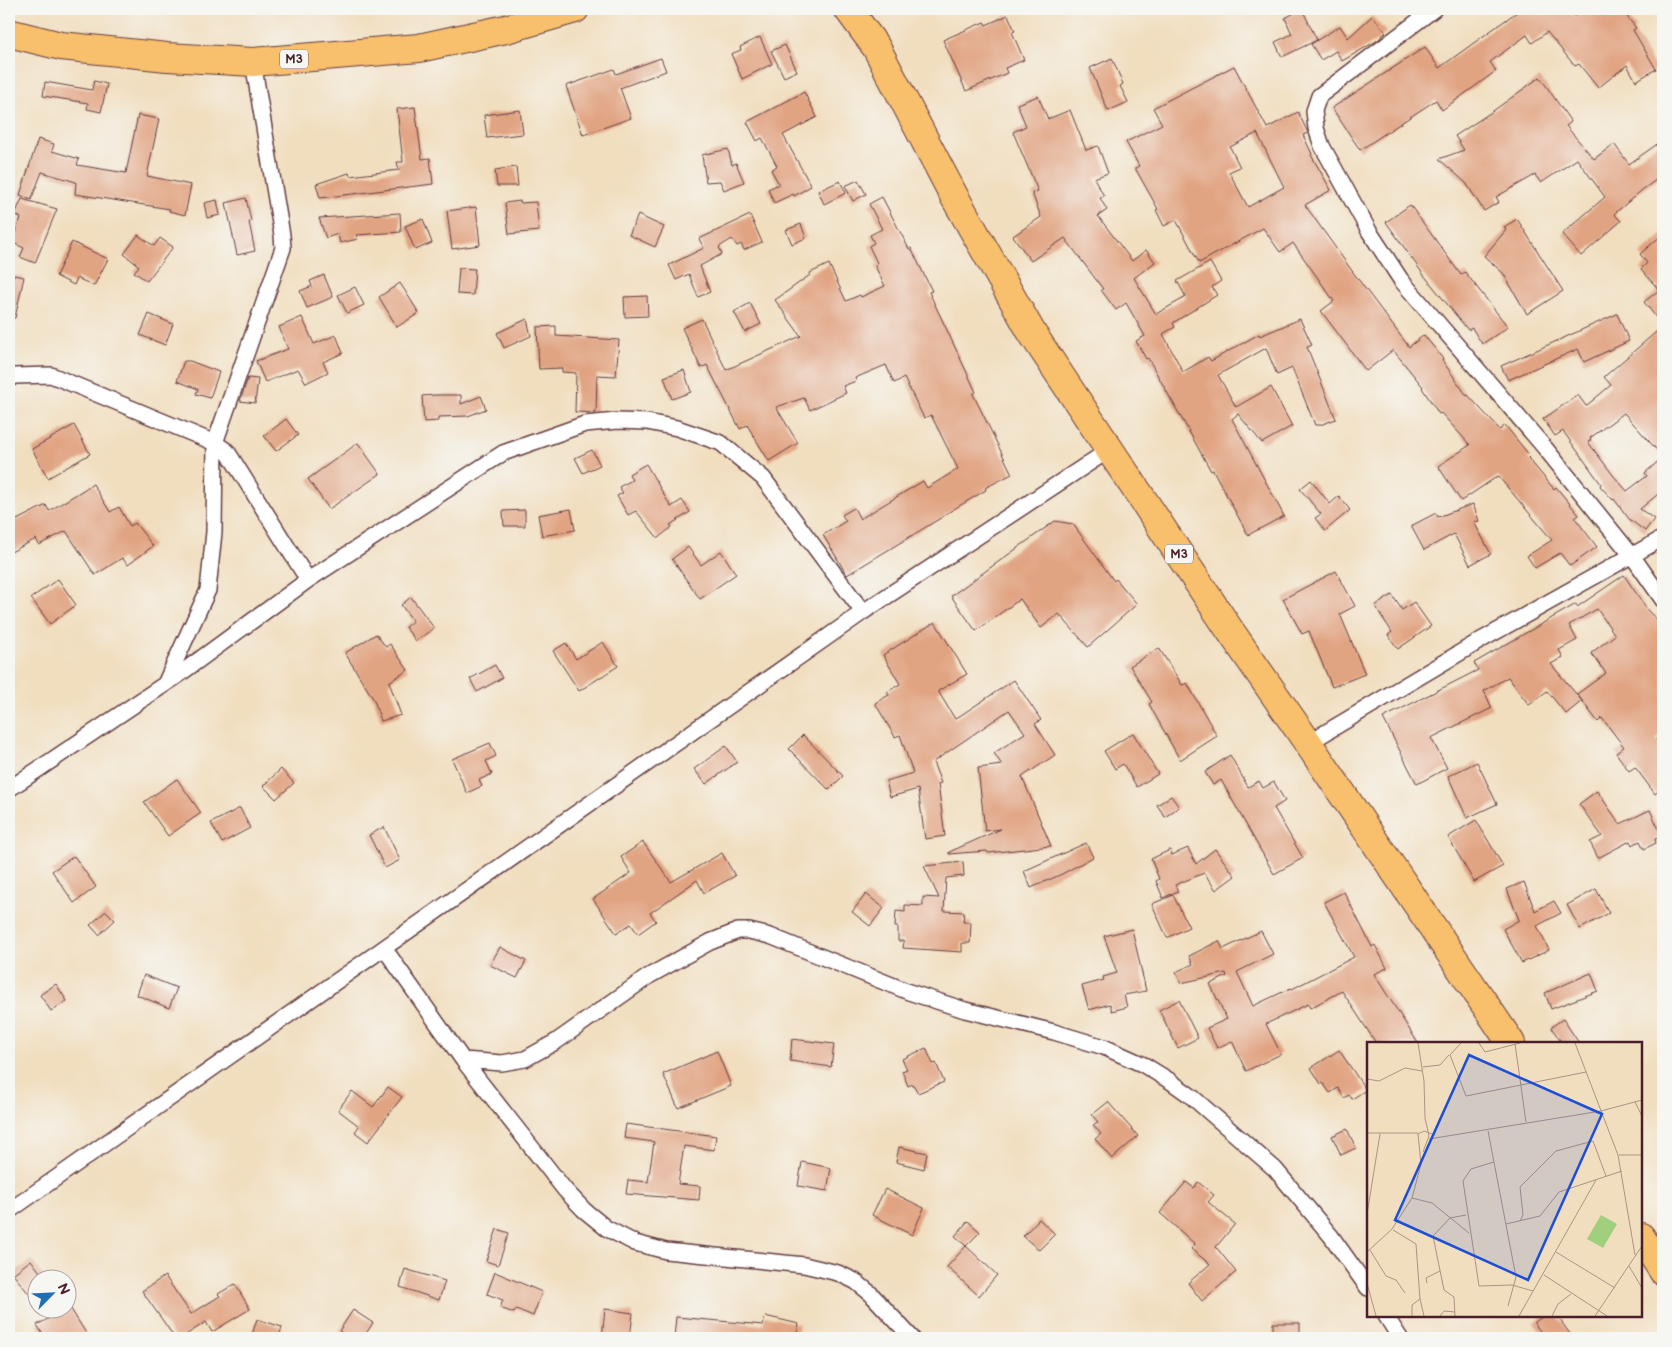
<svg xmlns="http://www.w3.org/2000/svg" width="1672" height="1347" font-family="'Balsamiq Sans',sans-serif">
<rect width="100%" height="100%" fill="#f6f6f2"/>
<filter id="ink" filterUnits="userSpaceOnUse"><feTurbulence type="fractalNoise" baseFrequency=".02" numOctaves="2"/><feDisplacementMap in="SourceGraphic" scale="10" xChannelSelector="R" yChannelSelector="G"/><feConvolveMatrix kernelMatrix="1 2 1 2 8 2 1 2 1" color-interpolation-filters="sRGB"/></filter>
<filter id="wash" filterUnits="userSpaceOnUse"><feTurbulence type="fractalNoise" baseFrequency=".0096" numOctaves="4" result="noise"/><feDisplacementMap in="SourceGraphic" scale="20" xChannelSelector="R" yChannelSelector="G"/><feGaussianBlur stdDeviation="1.12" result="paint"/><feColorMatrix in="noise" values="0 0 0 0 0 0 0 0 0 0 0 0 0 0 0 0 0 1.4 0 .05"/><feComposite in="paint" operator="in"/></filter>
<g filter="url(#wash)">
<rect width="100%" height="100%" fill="#f1debf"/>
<g id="blocks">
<path fill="#e1a483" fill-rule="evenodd" d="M1302,9L1317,40L1282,57L1275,42L1292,34L1285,18Z
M1521,9H1567L1574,16L1586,9H1621L1636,28L1633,30L1656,69L1636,81L1627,65L1598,88L1579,64L1575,66L1547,32L1532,43L1527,35L1490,62L1496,71L1459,98L1442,110L1436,100L1360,150L1332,108L1425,47L1439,68Z
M1008,15L1015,31L1012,32L1024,60L1005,68L1007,73L966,91L943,40L984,22L986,25Z
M1372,16L1386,32L1378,40L1342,61L1336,51L1321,60L1311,44L1340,26L1348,38Z
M760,37L772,64L742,79L731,54L741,50L740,47Z
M785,45L797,71L784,77L771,51Z
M661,58L666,71L620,88L631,118L583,135L566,86L614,69L616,74Z
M1112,58L1123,84L1120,86L1128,102L1108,111L1090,68Z
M1234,66L1267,128L1298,112L1308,133L1303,135L1312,154L1311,155L1331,190L1305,205L1355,275L1409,347L1424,335L1443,359L1442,360L1467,396L1468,395L1500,430L1505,425L1530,456L1528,458L1554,489L1556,487L1579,515L1575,518L1597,547L1570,566L1560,553L1535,568L1527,556L1552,540L1498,476L1461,501L1438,466L1470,445L1441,413L1439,414L1422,388L1423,387L1393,350L1366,371L1321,311L1334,301L1293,243L1280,252L1263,228L1199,263L1176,220L1164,226L1156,210L1158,209L1135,168L1139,166L1126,142L1162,124L1153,108ZM1257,133L1284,187L1248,207L1229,172L1240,167L1230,147Z
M1540,77L1571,122L1566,126L1594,159L1614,144L1629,164L1663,140V175L1642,190L1614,214L1621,221L1581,256L1562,234L1605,197L1577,159L1541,183L1535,175L1496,197L1499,202L1484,211L1466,183L1439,159L1464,150L1455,136L1493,111Z
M94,81L107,84L101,112L87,109L88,103L43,96L45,82L92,90Z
M804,92L817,117L783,135L811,186L794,196L793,194L774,203L768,189L779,184L771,170L777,166L762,138L757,141L747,122Z
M1038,96L1048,119L1070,110L1086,150L1098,146L1108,173L1094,178L1104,196L1100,198L1107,210L1098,216L1132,261L1146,250L1155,262L1134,278L1156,314L1186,297L1177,281L1210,262L1221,281L1212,287L1217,295L1173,323L1175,327L1163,334L1183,372L1208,357L1211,361L1259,334L1260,336L1300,319L1312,345L1307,347L1336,419L1320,425H1315L1292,368L1277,375L1266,348L1218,375L1236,407L1271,387L1292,426L1262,443L1238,414L1232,419L1284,516L1248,535L1213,470L1211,471L1148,358L1146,359L1136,341L1145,336L1126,303L1116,310L1101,290L1103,289L1065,238L1031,261L1013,236L1041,217L1032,193L1038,191L1013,132L1026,126L1017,104Z
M415,107L422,159L430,158L433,184L320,198L316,184L349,173L350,176L399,170L397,162H403L397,109Z
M520,110L523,134L487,138L484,115Z
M138,115L159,119L147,176L191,185L185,215L169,211L170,209L75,194L76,182L42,172L31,200L20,195L38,139L54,144L52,151L79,159L77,165L126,173Z
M728,149L732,165L736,163L744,182L724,190L720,181L706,182L702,155Z
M516,167L518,186H497L495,170Z
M858,180L866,194L853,201L845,186Z
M840,181L846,193L824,204L818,191Z
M882,197L909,249L911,248L932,291L929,292L976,392L973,394L1012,474L985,488L986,490L944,515V516L847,575L823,535L846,521L842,515L854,508L860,519L923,481L927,488L958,469L931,415L924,418L904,378L894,383L886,365L855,378L856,381L843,386L846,393L810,410L804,398L776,407L798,443L769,461L747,425L740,429L707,365L701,368L682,328L702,319L726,370L801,336L775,300L810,275V273L829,264L846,301L860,295L861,297L885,286L875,266L878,265L869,246L874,243L870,235L882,229L869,204Z
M246,198L251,221L249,222L255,251L237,255L226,203Z
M22,199L57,209L35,263L20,257L24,248L11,242L21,218L15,214Z
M217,200L220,215L207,218L204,203Z
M520,201L521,203L536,202L539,231L509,234L505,203Z
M1410,205L1461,275L1465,272L1508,327L1482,344L1472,328L1468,330L1423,274L1386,222Z
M476,207L480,245L452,249L447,211Z
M400,213L401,232L356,235L358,239L340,243L338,234L326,238L319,218Z
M638,215L664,227L655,247L629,235Z
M750,215L762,242L744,250L741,244L737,246L732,239L719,247L722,254L700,266L710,292L698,297L689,274L676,280L669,265L704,248L699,239Z
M423,219L432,243L415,250L405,226Z
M1517,219L1563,291L1527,314L1503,273L1484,256L1506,230L1504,227Z
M801,224L806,238L792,244L786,230Z
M1663,234V326L1644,302L1659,290L1641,269L1647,263L1640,254Z
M138,235L154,246L160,238L173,247L147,281L134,272L139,266L124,254Z
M72,242L108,259L94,286L77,278L74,285L56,276Z
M459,268L475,269L473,295L457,294Z
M9,274L24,277L15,318L9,317Z
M324,275L333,297L307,308L300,291L312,286L310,281Z
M400,283L419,313L397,327L379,297Z
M355,287L364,305L347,313L338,295Z
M647,296L648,316L625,317L624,297Z
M750,303L761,324L745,332L734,312Z
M149,314L173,324L165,345L140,335Z
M1617,314L1629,341L1584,362L1578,349L1508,380L1501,366Z
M302,317L314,344L336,335L343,353L323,362L328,372L306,383L298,369L265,382L256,361L288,349L279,327Z
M527,319L531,336L504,348L497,333Z
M556,326V336L619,340L616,376L597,375L596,413L575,412L576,373L562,372V368L539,369L537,327Z
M1663,326V457L1624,413L1590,438L1591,440L1588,442L1613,475L1627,491L1647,476L1645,473L1663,457V490L1640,509L1654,519L1645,531L1629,519L1614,499L1613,500L1600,486L1601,484L1563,431L1555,436L1543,419L1578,395L1586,406L1611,385L1604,377Z
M184,361H190L219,372L210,398L196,394L198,389L177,381Z
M684,370L691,392L672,399L664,377Z
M248,378L258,379L255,403L240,401Z
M436,395H461V404L481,396L486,409L468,416L438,417V421L424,422L422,396Z
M286,419L298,435L276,451L264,436Z
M74,425L90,454L48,478L32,449Z
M358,443L380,474L329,509L308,479Z
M592,450L600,465L583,473L575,458Z
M646,464L671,507L682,500L690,512L670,525L672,527L658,538L636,511L628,515L617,496L623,493L619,487L632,480L629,474Z
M1311,480L1330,504L1339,496L1350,510L1325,531L1315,518L1321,514L1300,489Z
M93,484L110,512L119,507L130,526L135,523L153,546L128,565L122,558L95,575L66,531L39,545L36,539L9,553V524L46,505L49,511Z
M1473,504L1479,521L1474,522L1491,554L1470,565L1454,534L1424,550L1411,526L1436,513L1438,517Z
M571,509L575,530L542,536L538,515Z
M525,510V526H504L503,511Z
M1055,521L1073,524L1114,581L1116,579L1137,604L1088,647L1059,614L1041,628L1020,599L976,631L951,596Z
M688,547L701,565L721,551L736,574L700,599L672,559Z
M1336,571L1355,606L1340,614L1365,674L1332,687L1309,631L1302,634L1283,599Z
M1624,575L1648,611L1663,625V735L1656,739L1662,747L1657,751L1663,760V787L1655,794L1635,767L1629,771L1616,753L1624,747L1602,718L1598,722L1577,694L1606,673L1591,653L1615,635L1597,609L1569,625L1577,640L1559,650L1563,657L1551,664L1582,701L1566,714L1547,691L1529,705L1508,677L1484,691L1492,708L1431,738L1447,768L1417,784L1383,718L1478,670L1474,663L1576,604L1577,607Z
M58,579L76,605L50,624L31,598Z
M1392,595L1402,610L1414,602L1431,626L1398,649L1388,635L1392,632L1375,606Z
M411,597L434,628L416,641L405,627L413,621L401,605Z
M935,622L967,674L938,691L955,719L1014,680L1041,720L1035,724L1055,755L1022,777L1051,846L988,853L987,851L949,854V852L1001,829L985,831L978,768L1002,765L994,753L1025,733L1009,710L933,762L941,783L938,784L945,836L925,839L918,789L890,797L886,781L913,773L900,735L895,737L875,703L889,695L887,692L900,684L883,655Z
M376,634L386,647L390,644L408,670L389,682L401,715L381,721L374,700L345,653Z
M603,642L618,666L579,691L553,651L566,643L576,659Z
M1159,648L1182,685L1187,683L1217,736L1180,760L1149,704L1152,702L1130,666Z
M495,665L502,678L477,692L470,679Z
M1133,733L1158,774L1137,787L1123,764L1115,769L1104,751Z
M803,735L843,776L829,790L789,749Z
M490,743L496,756L486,761L492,774L479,780L482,786L467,793L452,759Z
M726,746L737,762L706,784L694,769Z
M1230,755L1248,787L1259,781L1263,788L1274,782L1285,801L1274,808L1303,858L1274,874L1221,780L1213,785L1205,772Z
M1477,762L1497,804L1467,818L1448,776Z
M281,769L294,783L276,799L263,786Z
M177,779L201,813L168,836L144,802Z
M1597,791L1620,824L1650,810L1662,836L1655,839L1656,843L1644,849L1640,841L1632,845L1630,841L1598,858L1590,842L1602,836L1579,804Z
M1171,796L1179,807L1165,817L1157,805Z
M240,808L250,828L222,843L211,823Z
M1476,820L1503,866L1474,882L1448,837Z
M384,827L400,860L385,868L369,835Z
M643,842L671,882L722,853L735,876L704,893L697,880L650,913L656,921L638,934L631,924L616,933L593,899L631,873L621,857Z
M1086,843L1093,857L1062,874L1031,888L1024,871Z
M1188,848L1196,864L1215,849L1235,876L1216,890L1204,873L1175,885L1178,891L1163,898L1156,881L1159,879L1151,859L1170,850L1172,855Z
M74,856L96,887L74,903L52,871Z
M963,862L964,876L946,878L944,911L964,912L963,922H971L970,943H962V952L903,948L904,941H898V927H895L896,911L905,912V905L923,906V897L939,898L924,866Z
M1524,882L1535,911L1554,901L1561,913L1537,926L1549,950L1522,963L1503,929L1519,920L1507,889Z
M1596,889L1609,913L1580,929L1567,905Z
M1344,892L1372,947L1375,945L1387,968L1374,974L1418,1043H1376L1342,991L1310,1008L1308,1004L1266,1024L1281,1054L1246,1071L1232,1041L1217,1048L1207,1028L1227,1019L1210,984L1227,976L1226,973L1181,983L1176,972L1193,964L1189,956L1219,941L1223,949L1261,931L1273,954L1237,972L1253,1006L1291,988L1292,989L1354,957L1324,902Z
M866,894L884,908L870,926L852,912Z
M1173,895L1189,927L1167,938L1152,904Z
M106,911L115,920L99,935L90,925Z
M1132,929L1146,991L1124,995L1127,1007L1112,1011L1110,1004L1089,1010L1082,986L1104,980L1103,977L1117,973L1104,936Z
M500,947L526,961L517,978L490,965Z
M1591,973L1598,991L1551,1009L1545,993Z
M144,975L177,988L169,1008L137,995Z
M56,984L67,1001L51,1011L40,995Z
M1179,1000L1198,1038L1178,1048L1159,1010Z
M1563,1019L1579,1043H1562L1551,1027Z
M792,1039L834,1044L831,1067L790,1061Z
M926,1048L933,1064L936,1063L944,1082L918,1093L913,1084L908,1086L902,1071L907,1069L902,1059Z
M1339,1050L1366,1090L1352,1099L1349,1095L1344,1098L1338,1088L1330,1093L1323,1083L1321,1084L1311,1068Z
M717,1051L731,1086L678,1108L663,1074Z
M388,1087L402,1097L368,1142L355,1132L359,1126L338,1110L352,1091L373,1107Z
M1108,1102L1138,1136L1112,1159L1095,1139L1101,1134L1093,1125L1098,1122L1092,1115Z
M626,1124L716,1136L714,1150L684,1146L678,1184L700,1186L699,1200L626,1194L628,1180L648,1182L654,1142L624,1138Z
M1347,1129L1356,1148L1341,1155L1332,1136Z
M899,1147L927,1153L924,1169L896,1162Z
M802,1162L831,1168L827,1191L798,1186Z
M1186,1182L1194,1188L1198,1182L1214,1195L1208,1202L1235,1224L1216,1247L1236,1272L1202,1301L1188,1283L1210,1264L1191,1249L1195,1244L1160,1213Z
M885,1189L924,1208L912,1235L872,1215Z
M1039,1219L1055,1234L1039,1250L1023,1236Z
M968,1221L980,1232L966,1246L955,1236Z
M497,1229L509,1233L498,1265L486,1261Z
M966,1246L997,1275L979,1296L947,1267Z
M31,1260L46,1280H38V1305L13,1274Z
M405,1269L445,1281L439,1300L400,1287Z
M495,1272L542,1292L533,1316L516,1309L514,1313L500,1308L503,1300L487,1294Z
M165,1276L191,1314L220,1296L218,1294L235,1284L250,1309L212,1332L206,1322L181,1338H175L142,1291Z
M69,1306L89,1338H45L37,1325L64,1310H68Z
M605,1309L633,1313L630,1338H602Z
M353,1310L373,1323L363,1338H351L339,1331Z
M765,1316L799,1324L796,1338H674L676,1317L763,1325Z
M1543,1316H1557L1573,1338H1545L1534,1323Z
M257,1319L282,1327L279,1338H251Z
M1273,1323H1300V1338H1273Z"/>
</g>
</g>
<g filter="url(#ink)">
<use href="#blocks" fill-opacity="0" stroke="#633c41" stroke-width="1"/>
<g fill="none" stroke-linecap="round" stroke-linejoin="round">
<defs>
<path id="street" d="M1434,9L1319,96L1314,111L1316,128L1322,146L1369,231L1401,280L1545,448L1633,557L1663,600
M9,379L15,376L51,375L215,443L227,451L234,462L308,580
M165,684L208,590L214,532L215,443L283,248L282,235L253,62
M1308,743L1483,639L1663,538
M9,789L177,676L308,580L503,453L585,424L617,421L647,422L677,428L721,443L763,478L863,612
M384,948L463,1060L565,1190L584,1210L606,1228L635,1243L666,1251L804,1265L838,1273L855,1281L870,1293L912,1338
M463,1060L502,1063L525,1059L557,1041L649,976L710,942L738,931H749L770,936L909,992L965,1010L1054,1032L1104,1047L1144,1065L1170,1081L1191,1096L1275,1169L1331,1236L1368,1288
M9,1211L863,612L1109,450
M1386,1316L1400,1338"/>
<path id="highway" d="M848,9L876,47L954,196L1032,333L1229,629L1308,743L1511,1043
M9,33L61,46L167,57L253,62L419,48L506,29L575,9
M1641,1237L1663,1271"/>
</defs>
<use href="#street" stroke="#633c41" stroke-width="18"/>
<use href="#highway" stroke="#633c41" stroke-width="30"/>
<use href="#street" stroke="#fff" stroke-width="15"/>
<use href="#highway" stroke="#f8bf6c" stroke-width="28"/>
</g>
</g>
<g text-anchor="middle" stroke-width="4" stroke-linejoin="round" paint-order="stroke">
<g fill="#f6f6f2" stroke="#7e6067" stroke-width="1">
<rect x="280" y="49.5" width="28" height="19" rx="4"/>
<rect x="1165" y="544.5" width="28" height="19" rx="4"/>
</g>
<g font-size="12" font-weight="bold" fill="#4a1f2b">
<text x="294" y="63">M3</text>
<text x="1179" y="558">M3</text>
</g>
</g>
<g transform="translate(1367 1042)">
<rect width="275" height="275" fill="#f1debf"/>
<path d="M234,173L250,182L236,206L220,197Z" fill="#a0cf7d"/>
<path fill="none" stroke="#ae9284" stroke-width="1" d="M51,1L57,39L58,76L62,94L56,110M94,1L83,13L99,54L219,30M112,1L118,10L153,1M208,1L251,113L268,213M148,2L159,80M56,25L73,23L82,13M0,37L12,39L38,26L55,29M268,60L275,74M121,89L149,235L141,264M0,91H51M62,97L234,69L275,58M252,113H275M127,120L104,127L96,139L112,244L145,243L166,249M45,156L65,161L102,191M0,172L13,92M153,179L156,173L153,145L189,109L226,99L239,134M139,182L173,174L192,150L255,129M26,188L49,202L53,257L57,274M3,208L19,234L29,238L38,251M0,210L25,187L45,156L54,122L51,92L57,89L68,93M189,210L248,246M262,224L275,246M177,233L240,274M0,241L9,274M60,241L59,236L73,229M45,274V263L53,257M73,274L77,269L88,270M88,274L87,255L77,248L66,194L83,176L99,173M152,274L229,138M185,274L191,262L204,252M228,274L275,204"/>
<path fill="#1d4ed8" fill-opacity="0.15" stroke="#1d4ed8" stroke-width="2.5" d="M102,13L235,72L161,238L28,178Z"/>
<rect width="275" height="275" fill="none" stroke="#4a1f2b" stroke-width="2.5"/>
</g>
<rect width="1672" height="1347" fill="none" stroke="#f6f6f2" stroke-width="30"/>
<g transform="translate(52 1294) rotate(66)"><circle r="24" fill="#f6f6f2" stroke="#b1a0a2"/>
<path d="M0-4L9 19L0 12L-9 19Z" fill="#1f6fb2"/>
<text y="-8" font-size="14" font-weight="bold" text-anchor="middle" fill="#4a1f2b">N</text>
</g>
</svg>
